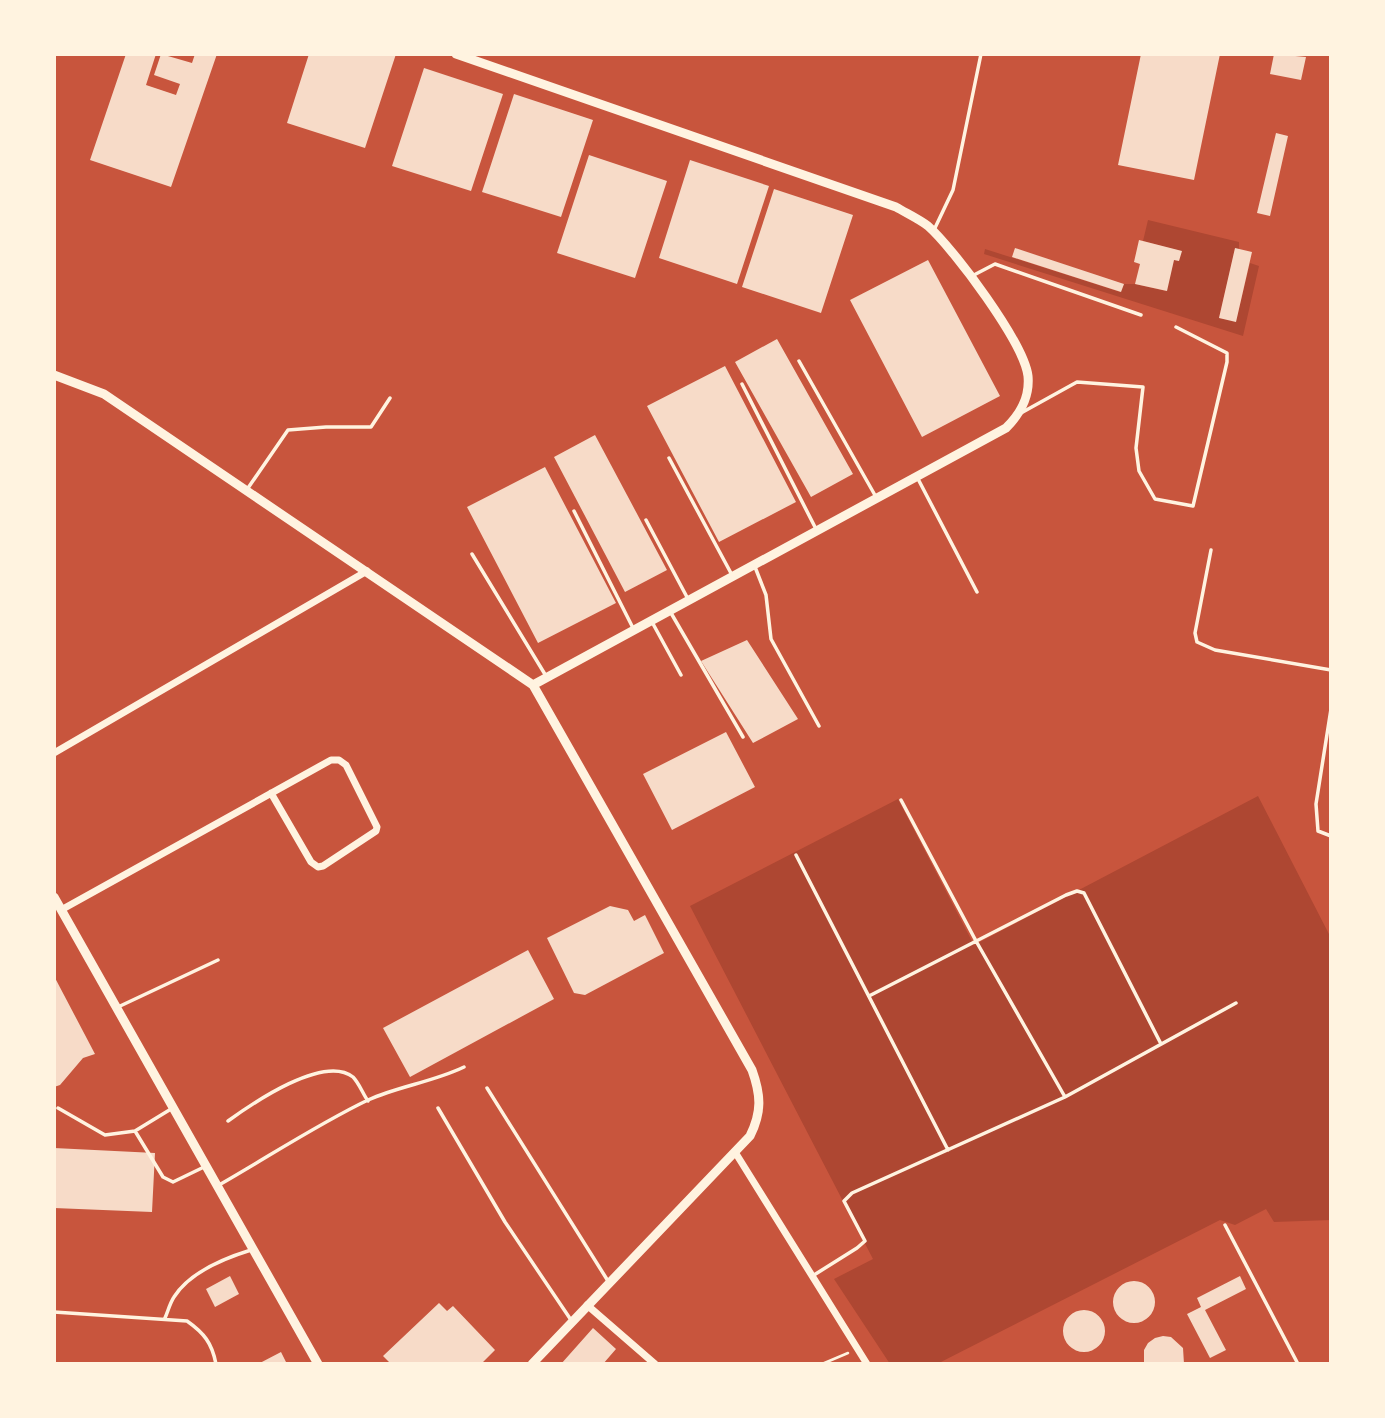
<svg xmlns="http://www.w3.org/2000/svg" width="1385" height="1418" font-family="Commissioner,sans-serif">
<rect width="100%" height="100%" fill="#c8553d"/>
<path fill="#ae4732" d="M1148,220L1239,242V249H1235L1219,318L1236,321L1250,263L1259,266L1243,336L984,254L985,249L1120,292L1124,284H1135L1166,291L1174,260L1179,261L1181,251L1143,241Z
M1258,796L1331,938V1220L1274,1222L1266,1209L1235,1225L1220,1220L937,1364H890L834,1279L873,1259L690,906L898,799L974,945Z"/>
<path fill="#f7dbc8" d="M126,54H156L146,85L176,95L180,84L154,75L161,54L192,63L195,54H217L171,187L90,160Z
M309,54H396L365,148L287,123Z
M1141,54H1220L1194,180L1118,165Z
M1274,54L1306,57L1301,80L1270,74Z
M424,68L503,94L471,191L392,166Z
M514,94L593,120L561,217L482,192Z
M1276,133L1288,136L1270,216L1257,213Z
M589,155L667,181L635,278L557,253Z
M690,160L769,186L737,284L659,258Z
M774,189L853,215L821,313L742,287Z
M1139,240L1182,251L1179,261L1174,260L1167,291L1135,284L1140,264L1134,262Z
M1015,248L1124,284L1121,292L1012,257Z
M1235,248L1252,252L1236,322L1219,318Z
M928,260L1000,396L922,437L850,300Z
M777,339L853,474L811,497L735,362Z
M725,366L796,502L719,542L647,406Z
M595,435L667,570L625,592L554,457Z
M545,467L616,603L538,643L467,507Z
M747,640L798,719L753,743L701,661Z
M726,732L755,787L672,830L643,774Z
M610,906L628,910L634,921L645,915L664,953L585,995L574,993L547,938Z
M528,950L554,999L410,1077L383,1028Z
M54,976L95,1054L83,1058L60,1085L54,1087Z
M54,1148L155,1153L152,1212L54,1208Z
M230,1276L239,1294L215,1307L206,1289Z
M1240,1276L1246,1289L1205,1310L1226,1350L1210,1358L1187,1314L1201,1307L1197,1298Z
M1113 1302a21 21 0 1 1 42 0a21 21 0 1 1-42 0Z
M439,1303L447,1311L453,1306L495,1350L481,1364H391L383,1356Z
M1063 1331a21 21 0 1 1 42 0a21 21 0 1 1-42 0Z
M593,1328L616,1349L603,1364H561Z
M1163,1336L1171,1337L1183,1348L1184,1364H1144V1350L1148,1343L1155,1338Z
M281,1352L287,1364H258Z"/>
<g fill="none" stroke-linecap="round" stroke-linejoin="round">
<path stroke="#fff3e0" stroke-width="2.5" d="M822,1364L848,1353"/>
<path stroke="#fff3e0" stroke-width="3.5" d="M934,230L953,190L981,54
M972,276L995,264L1141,315
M799,361L876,497
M742,384L816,529
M1021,413L1077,382L1143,387L1136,448L1139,471L1155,499L1193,506L1227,362V353L1176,327
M669,458L732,575
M917,477L977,592
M248,488L288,430L326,427H371L390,398
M574,511L633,628
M646,520L688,599
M1211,550L1195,633L1197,642L1215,650L1331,670
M472,554L546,676
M755,567L766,595L771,639L819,726
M671,613L743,737
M652,622L681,675
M1331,709L1316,804L1318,831L1331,836
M901,800L976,941L1065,1097
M796,855L948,1150
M869,996L1066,895L1077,891L1084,893L1161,1044
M118,1007L218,960
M487,1088L608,1281
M58,1108L105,1135L135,1131L171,1109
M438,1108L505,1222L571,1320
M228,1121C253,1103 324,1054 353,1077C359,1083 363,1094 368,1101
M135,1131L163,1177L173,1182L204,1167
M219,1185C268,1157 318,1124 368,1100C399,1086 433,1082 464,1067
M1225,1225L1298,1364
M814,1275L857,1248L865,1241L844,1201L852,1193L1065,1097L1236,1003
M54,1312L187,1321C204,1333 212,1343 216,1364
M165,1318C168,1311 170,1303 174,1297C189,1273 225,1258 251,1250"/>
<path stroke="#fff3e0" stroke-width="7" d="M54,753L367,571
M61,910L331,760H339L346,765L377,827L376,831L323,866L318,867L311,862L271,793
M735,1152L867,1364
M587,1305L655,1364"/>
<path stroke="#fff3e0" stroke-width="9" d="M456,54L896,207C906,213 919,219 928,226C954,249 1024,343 1028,376C1030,398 1020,414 1006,428L533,685
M54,375L104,394L533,685L752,1070C761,1095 762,1112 750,1136L532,1364
M54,897L318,1364"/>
</g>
<rect width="1385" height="1418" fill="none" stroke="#fff3e0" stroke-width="112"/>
</svg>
